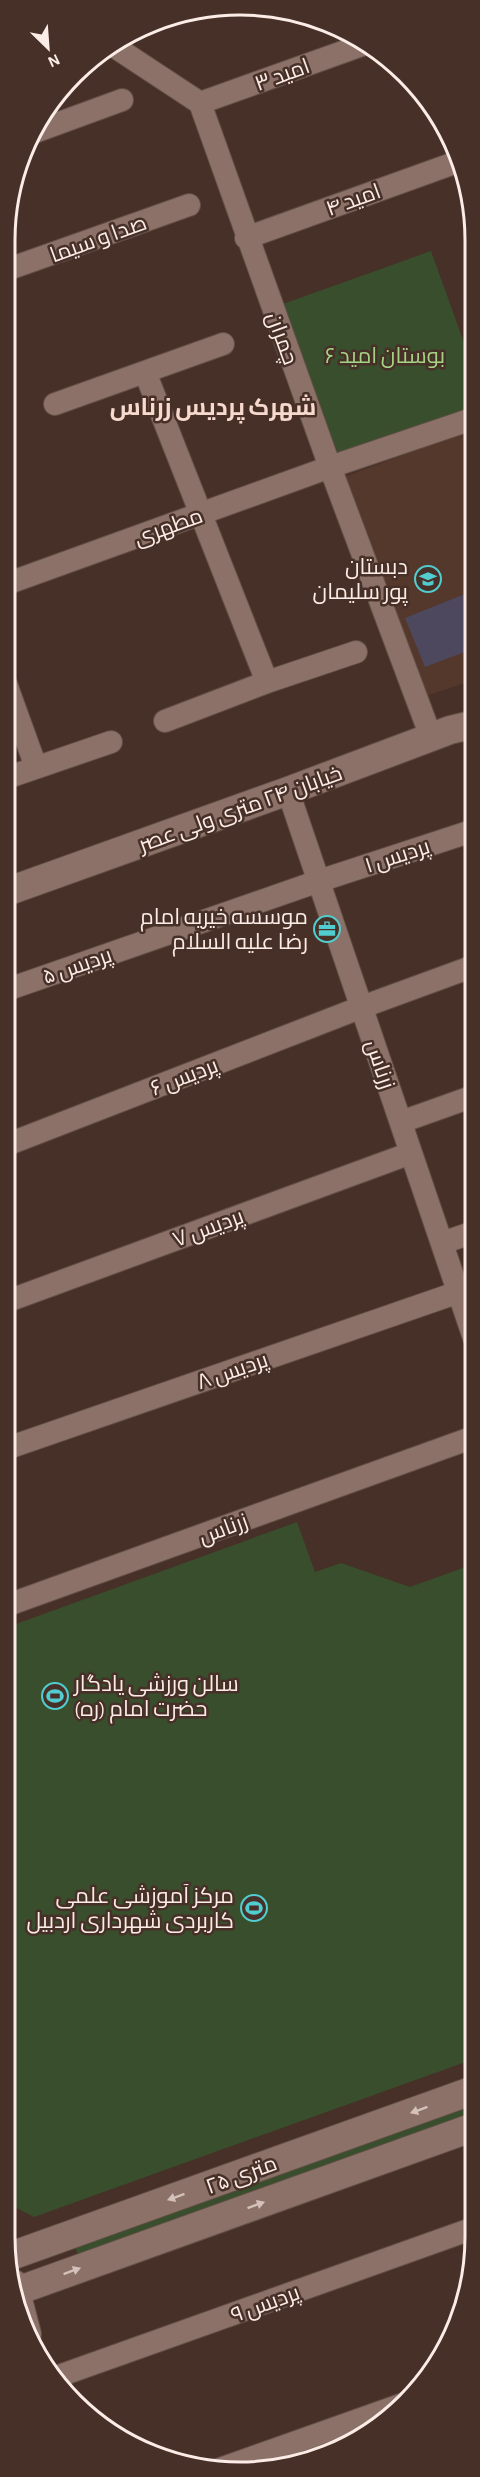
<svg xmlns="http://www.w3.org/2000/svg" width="480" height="2477" font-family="'Alegreya Sans',Cairo,sans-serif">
<rect width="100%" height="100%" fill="#473027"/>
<path fill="#54382c" d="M475,428V680L425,696L344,477Z"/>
<path fill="#394e2c" d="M431,251L475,373V412L340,458L280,305Z
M297,1522L315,1572L341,1563L410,1587L474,1564V2059L34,2217L5,2202V1628Z
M474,2103V2116L79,2258L75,2247Z"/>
<path fill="#4d485e" d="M475,590V648L425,667L405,618Z"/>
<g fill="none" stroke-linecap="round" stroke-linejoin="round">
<defs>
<path id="minor" d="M112,45L200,103L330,467L431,737
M200,103L365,44
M32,133L122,100
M246,238L460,161
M6,270L189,205
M145,372L267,682
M55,404L223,344
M6,584L330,467L475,418
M6,684L36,767
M165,721L267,682L356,652
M6,778L111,742
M288,791L474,1338
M6,990L319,881L475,830
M401,1122L474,1096
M6,1145L362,1007L474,966
M442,1243L474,1232
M5,1302L411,1153
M5,1449L459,1292
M5,1606L474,1437
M56,2377L474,2228
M217,2470L403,2404"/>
<path id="tertiary" d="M6,892L288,791L450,730L475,724
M8,2257L474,2090
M14,2284L27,2334
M17,2291L474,2127"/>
</defs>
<use href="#minor" stroke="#624f47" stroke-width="24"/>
<use href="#tertiary" stroke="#624f47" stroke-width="30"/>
<use href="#minor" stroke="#8b7167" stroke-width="22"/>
<use href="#tertiary" stroke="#8b7167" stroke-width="28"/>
</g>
<defs><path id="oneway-solid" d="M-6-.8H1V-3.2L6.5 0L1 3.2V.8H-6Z" transform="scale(1.5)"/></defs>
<g fill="#d4c1ba">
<use href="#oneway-solid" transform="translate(419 2110) rotate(160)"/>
<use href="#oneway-solid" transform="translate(176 2197) rotate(160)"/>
<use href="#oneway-solid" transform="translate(256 2205) rotate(-20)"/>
<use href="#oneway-solid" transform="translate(72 2271) rotate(-20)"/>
</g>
<defs>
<symbol id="school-ring" viewBox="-11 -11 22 22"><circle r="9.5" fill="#473027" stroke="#52cdcf" stroke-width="1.5"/><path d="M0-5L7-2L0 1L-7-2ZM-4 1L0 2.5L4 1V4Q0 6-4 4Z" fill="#52cdcf"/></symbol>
<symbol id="office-ring" viewBox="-11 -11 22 22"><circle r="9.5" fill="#473027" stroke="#52cdcf" stroke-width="1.5"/><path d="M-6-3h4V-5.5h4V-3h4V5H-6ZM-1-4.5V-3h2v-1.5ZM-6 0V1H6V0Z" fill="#52cdcf"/></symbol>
<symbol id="stadium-ring" viewBox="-11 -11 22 22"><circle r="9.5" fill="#473027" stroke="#52cdcf" stroke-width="1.5"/><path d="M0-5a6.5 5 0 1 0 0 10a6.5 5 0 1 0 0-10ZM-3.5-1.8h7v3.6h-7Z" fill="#52cdcf"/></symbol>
</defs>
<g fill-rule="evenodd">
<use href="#school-ring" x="413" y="564" width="30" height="30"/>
<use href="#office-ring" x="312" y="914" width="30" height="30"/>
<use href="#stadium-ring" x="40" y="1681" width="30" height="30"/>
<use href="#stadium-ring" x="239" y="1893" width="30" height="30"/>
</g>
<g text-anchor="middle" stroke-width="5" stroke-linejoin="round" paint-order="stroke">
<g font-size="22" fill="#fcece7" stroke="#473027">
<text transform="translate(282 74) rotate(-20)" y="8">امید ۳</text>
<text transform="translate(353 199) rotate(-20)" y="8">امید ۴</text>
<text transform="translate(98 238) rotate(-20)" y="8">صدا و سیما</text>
<text transform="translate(283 338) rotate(70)" y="8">چمران</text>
<text transform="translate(168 526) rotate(-20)" y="8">مطهری</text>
<text transform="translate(240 808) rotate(-20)" y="8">خیابان ۲۴ متری ولی عصر</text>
<text transform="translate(397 855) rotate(-18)" y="8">پردیس ۱</text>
<text transform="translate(77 965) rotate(-19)" y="8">پردیس ۵</text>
<text transform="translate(381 1064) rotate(71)" y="8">زرناس</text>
<text transform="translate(184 1076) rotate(-21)" y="8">پردیس ۶</text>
<text transform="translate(208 1227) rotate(-20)" y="8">پردیس ۷</text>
<text transform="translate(232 1370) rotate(-19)" y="8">پردیس ۸</text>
<text transform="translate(223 1528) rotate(-20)" y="8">زرناس</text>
<text transform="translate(241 2174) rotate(-20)" y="8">۲۵ متری</text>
<text transform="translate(265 2303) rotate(-20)" y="8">پردیس ۹</text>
</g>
<g font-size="22" fill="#a4d385" stroke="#473027">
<text x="385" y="363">بوستان امید ۶</text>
</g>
<g font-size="22" fill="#fcece7" stroke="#473027" text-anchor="end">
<text x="408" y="574">دبستان<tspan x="408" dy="25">پور سلیمان</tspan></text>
<text x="308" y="924">موسسه خیریه امام<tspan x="308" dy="25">رضا علیه السلام</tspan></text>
<text x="74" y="1691" text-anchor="start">سالن ورزشی یادگار<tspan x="74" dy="25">حضرت امام (ره)</tspan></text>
<text x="234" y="1903">مرکز آموزشی علمی<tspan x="234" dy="25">کاربردی شهرداری اردبیل</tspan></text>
</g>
<g font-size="24" font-weight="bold" fill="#f7d9ce" stroke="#473027">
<text x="213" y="415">شهرک پردیس زرناس</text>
</g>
</g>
<path d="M0 0H480V2477H0ZM240 15H240A225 225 0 0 1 465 240V2237A225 225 0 0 1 240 2462H240A225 225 0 0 1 15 2237V240A225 225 0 0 1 240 15Z" fill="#473027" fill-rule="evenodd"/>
<path fill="none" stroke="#fcece7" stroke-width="3" d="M240 15H240A225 225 0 0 1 465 240V2237A225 225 0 0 1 240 2462H240A225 225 0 0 1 15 2237V240A225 225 0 0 1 240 15Z"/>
<g transform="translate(48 48) rotate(155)" stroke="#473027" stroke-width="4.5" paint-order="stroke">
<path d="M0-4.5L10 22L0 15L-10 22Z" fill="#fcece7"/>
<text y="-9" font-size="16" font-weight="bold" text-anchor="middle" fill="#fcece7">N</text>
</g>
</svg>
